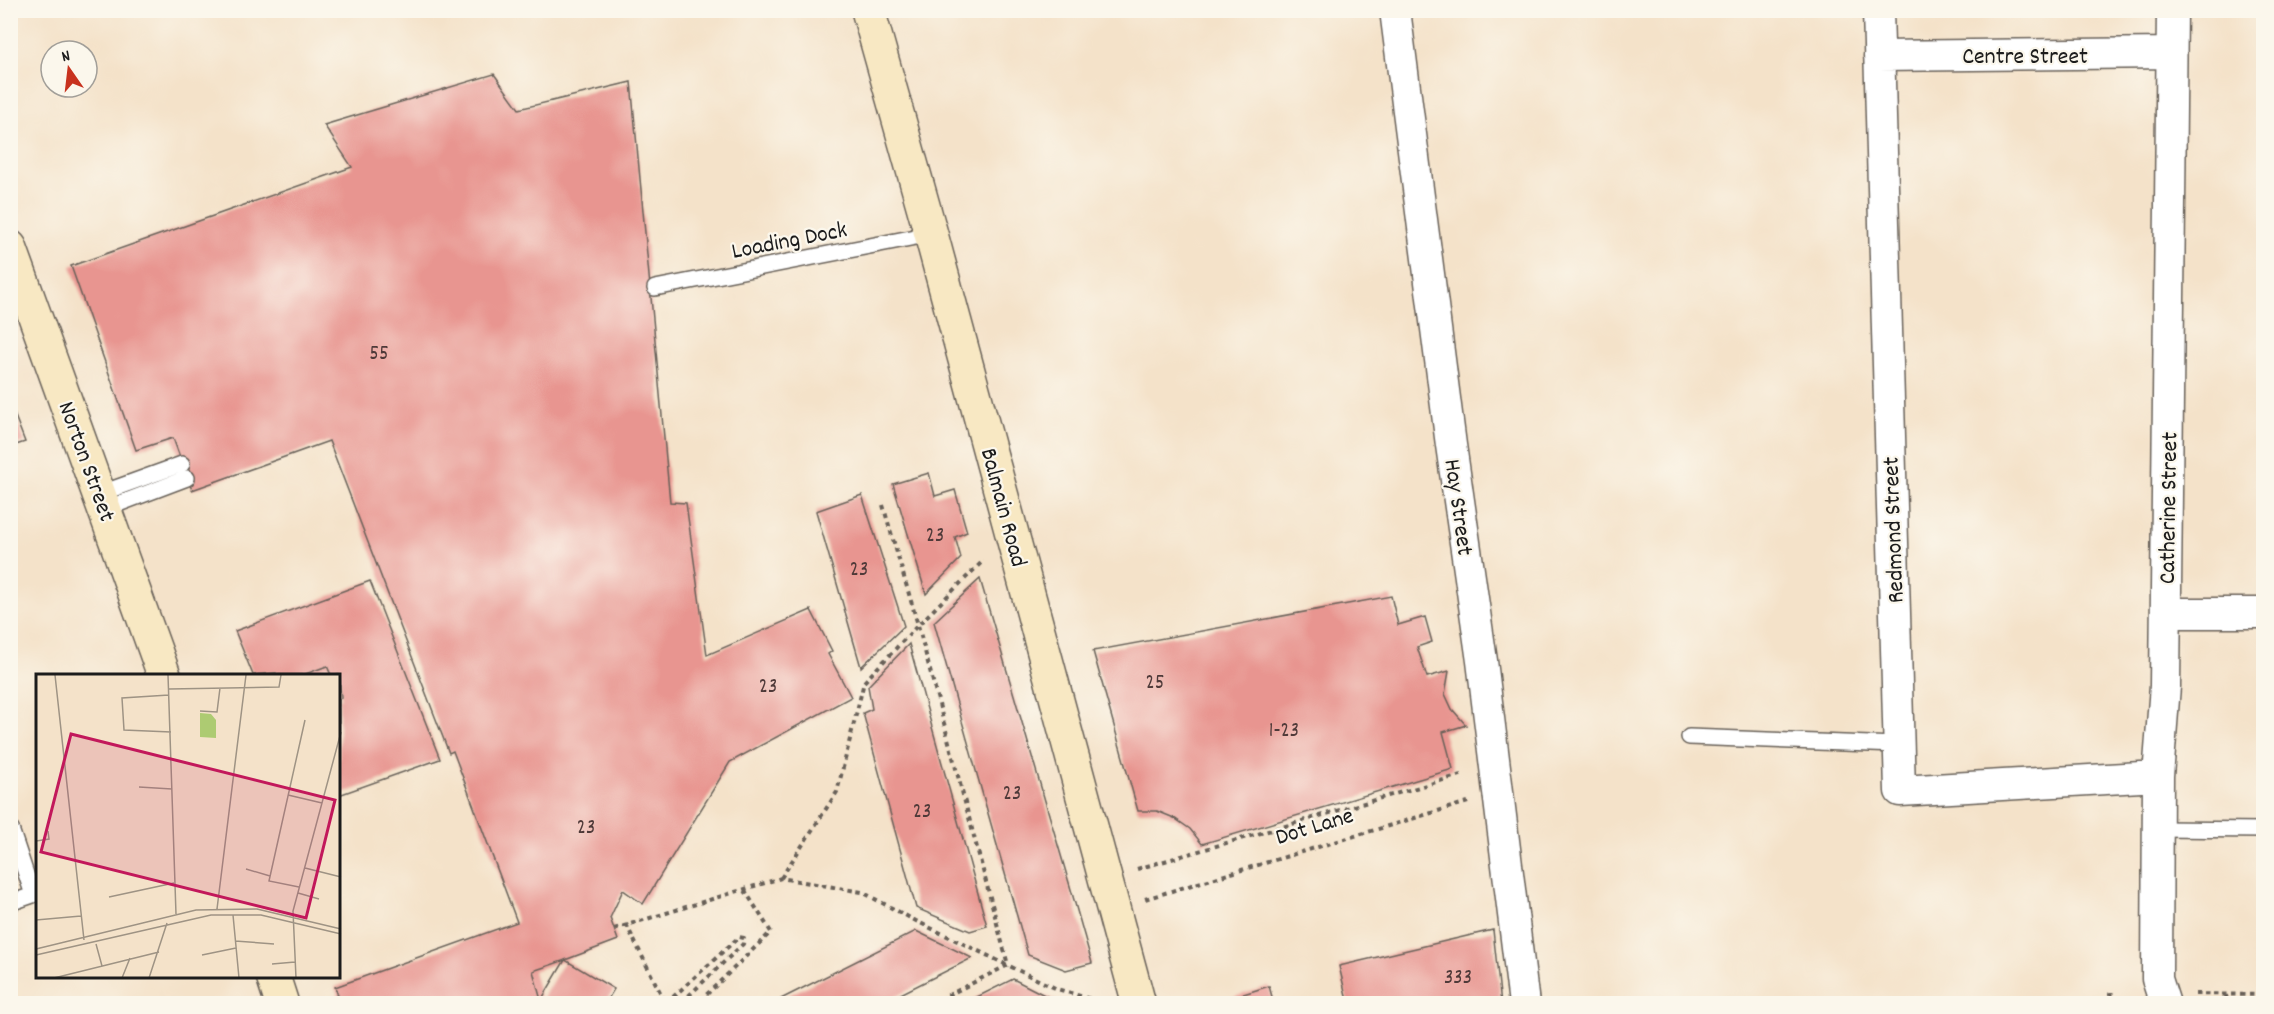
<svg xmlns="http://www.w3.org/2000/svg" width="2274" height="1014" font-family="Dekko,sans-serif">
<rect width="100%" height="100%" fill="#fbf7ec"/>
<filter id="ink" filterUnits="userSpaceOnUse"><feTurbulence type="fractalNoise" baseFrequency=".0167" numOctaves="2"/><feDisplacementMap in="SourceGraphic" scale="12" xChannelSelector="R" yChannelSelector="G"/><feConvolveMatrix kernelMatrix="1 2 1 2 8 2 1 2 1" color-interpolation-filters="sRGB"/></filter>
<filter id="wash" filterUnits="userSpaceOnUse"><feTurbulence type="fractalNoise" baseFrequency=".008" numOctaves="4" result="noise"/><feDisplacementMap in="SourceGraphic" scale="24" xChannelSelector="R" yChannelSelector="G"/><feGaussianBlur stdDeviation="1.35" result="paint"/><feColorMatrix in="noise" values="0 0 0 0 0 0 0 0 0 0 0 0 0 0 0 0 0 1.4 0 .05"/><feComposite in="paint" operator="in"/></filter>
<g filter="url(#wash)">
<rect width="100%" height="100%" fill="#f4e2c9"/>
<g id="blocks">
<path fill="#e89590" d="M494,74L519,109L631,82L670,502L686,503L707,655L811,610L832,651L828,654L851,697L730,762L643,904L623,890L610,918L618,940L565,960L614,989L605,1004H552L543,997L565,960L533,971L542,1004H341L335,987L517,922L453,751L449,753L329,441L192,490L173,438L136,450L71,266L352,167L324,125Z
M10,403L25,442L10,447Z
M929,473L935,496L955,490L967,532L955,537L961,558L926,594L893,484Z
M862,495L904,626L861,667L816,511Z
M980,579L1072,893L1092,963L1066,970L1028,955L934,622Z
M370,581L440,759L339,795V699L341,698L339,675H331L327,666L303,675H276V673L253,675L235,631Z
M1391,596L1398,625L1425,617L1432,642L1417,647L1427,677L1449,671L1445,694L1452,709L1466,725L1443,732L1453,769L1202,844L1190,829L1174,818L1157,811H1138L1093,651Z
M909,644L987,926L970,931L916,908L863,713L872,709L868,686Z
M1493,930L1501,1004H1348L1339,966Z
M916,931L972,958L881,1004H771Z
M1013,979L1062,1004H963Z
M1269,986L1274,1004H1215V1003Z"/>
</g>
</g>
<g filter="url(#ink)">
<use href="#blocks" fill-opacity="0" stroke="#686159" stroke-width="1.5"/>
<g fill="none" stroke-linecap="round" stroke-linejoin="round">
<defs>
<path id="service" d="M655,288L931,234
M99,494L182,464
M105,509L187,478
M1689,737L1897,745
M2158,829L2264,830
M10,903L33,895L11,829"/>
<path id="minor" d="M1395,10L1451,445L1482,661L1524,1004
M1878,10L1900,791L2158,776
M1879,56L2171,53
M2166,613H2264
M2165,1004L2157,979L2158,776L2165,686L2172,10"/>
<path id="secondary" d="M868,10L931,234L1139,1004
M10,247L164,675
M273,976L282,1004"/>
</defs>
<use href="#service" stroke="#686159" stroke-width="18"/>
<use href="#minor" stroke="#686159" stroke-width="33"/>
<use href="#secondary" stroke="#686159" stroke-width="36"/>
<path stroke="#686159" stroke-width="4" stroke-dasharray="4.5 4.5" stroke-linecap="butt" d="M883,505L918,625L1008,965L931,1004
M1137,869L1464,774
M781,878L837,792L864,682L918,625L984,560
M1145,899L1468,802
M626,924L666,1004
M614,929L781,878L862,892L916,921L1057,989L1104,1003
M2195,994L2264,995
M2226,995L2227,1001
M673,997L701,1000L771,932L744,889
M2110,1004V994H2117"/>
<use href="#service" stroke="#fff" stroke-width="15"/>
<use href="#minor" stroke="#fff" stroke-width="30"/>
<use href="#secondary" stroke="#f8e8c3" stroke-width="33"/>
<path stroke="#686159" stroke-width="4" stroke-dasharray="4.5 4.5" stroke-linecap="butt" d="M673,997L739,937L744,938L743,944L680,1004"/>
</g>
</g>
<g text-anchor="middle" stroke-width="4.5" stroke-linejoin="round" paint-order="stroke">
<g font-size="21" fill="#4f3a39">
<text x="379" y="359">55</text>
<text x="935" y="541">23</text>
<text x="859" y="575">23</text>
<text x="1155" y="688">25</text>
<text x="768" y="692">23</text>
<text x="1284" y="736">1-23</text>
<text x="1012" y="799">23</text>
<text x="922" y="817">23</text>
<text x="586" y="833">23</text>
<text x="1458" y="983">333</text>
</g>
<g font-size="24" fill="#1c1c1c" stroke="#fbf7ec">
<text x="2025" y="63">Centre Street</text>
<text transform="translate(789 239) rotate(-11)" y="8">Loading Dock</text>
<text transform="translate(88 461) rotate(70)" y="8">Norton Street</text>
<text transform="translate(1005 507) rotate(75)" y="8">Balmain Road</text>
<text transform="translate(1460 507) rotate(82)" y="8">Hay Street</text>
<text transform="translate(2167 508) rotate(-89)" y="8">Catherine Street</text>
<text transform="translate(1892 530) rotate(-92)" y="8">Redmond Street</text>
<text transform="translate(1314 825) rotate(-17)" y="8">Dot Lane</text>
</g>
</g>
<g transform="translate(36 674)">
<rect width="304" height="304" fill="#f4e2c9"/>
<path d="M164,39L175,40L180,46V64L164,63Z" fill="#adcb72"/>
<path fill="none" stroke="#9e9384" stroke-width="1.5" d="M19,1L48,266M132,1L140,240M133,15L243,13L245,1M133,21L86,24L88,56L135,58M164,37L181,38L184,14M103,113L136,115M252,121L286,129M0,167L13,165L12,157M269,194L305,203M210,195L234,202M263,213L233,207L269,46M262,219L283,225M73,223L138,209M181,235L210,1M197,241L203,304M0,246L45,242M199,267L238,270M60,270L66,292M0,275L160,236L221,235L305,255M0,281L175,241H225L305,260M166,281L200,274M236,290L259,288M18,304L123,278M86,304L94,284M113,304L131,249M260,304L257,237L305,58"/>
<path fill="#c2185b" fill-opacity="0.15" stroke="#c2185b" stroke-width="3" d="M35,60L299,126L270,244L5,178Z"/>
<rect width="304" height="304" fill="none" stroke="#1c1c1c" stroke-width="3"/>
</g>
<rect width="2274" height="1014" fill="none" stroke="#fbf7ec" stroke-width="36"/>
<g transform="translate(69 69) rotate(346)"><circle r="28" fill="#fbf7ec" stroke="#a29f99" stroke-width="1.5"/>
<path d="M0-4.5L10 22L0 15L-10 22Z" fill="#c8321e"/>
<text y="-9" font-size="16" font-weight="bold" text-anchor="middle" fill="#1c1c1c">N</text>
</g>
</svg>
